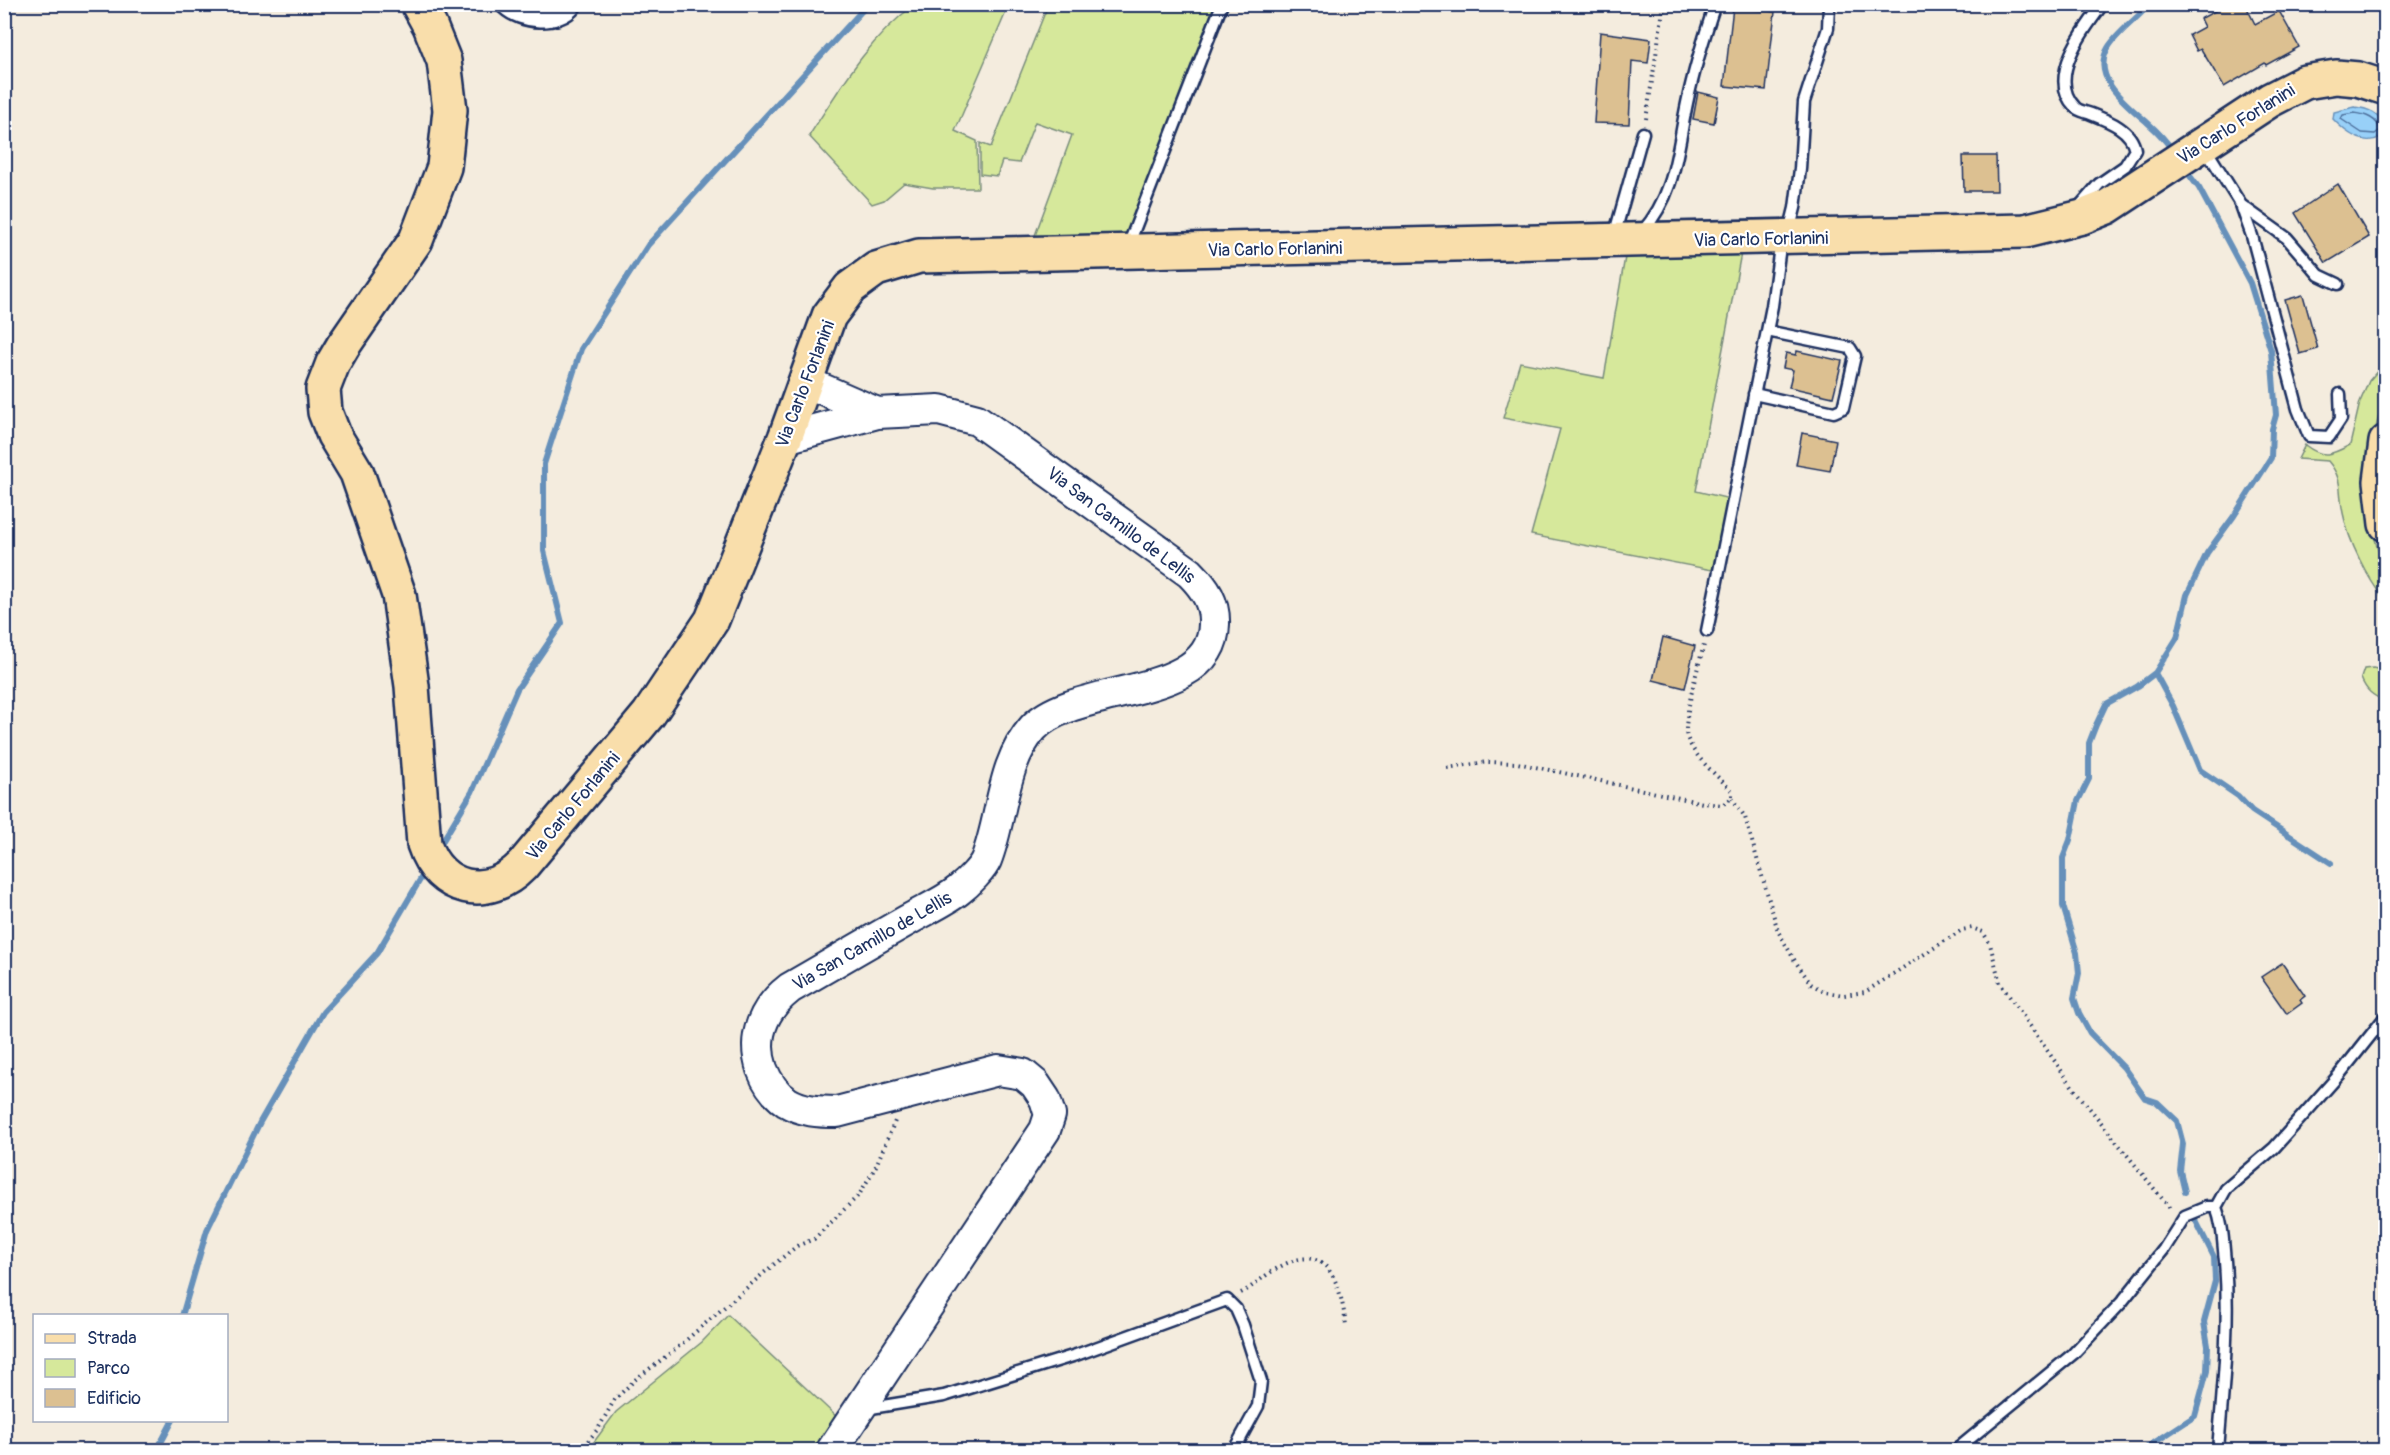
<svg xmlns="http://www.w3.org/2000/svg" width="2390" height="1455" font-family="Pangolin,sans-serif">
<rect width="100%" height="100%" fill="#f4ecde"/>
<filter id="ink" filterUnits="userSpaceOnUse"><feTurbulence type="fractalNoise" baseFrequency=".0167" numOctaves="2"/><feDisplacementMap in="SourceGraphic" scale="12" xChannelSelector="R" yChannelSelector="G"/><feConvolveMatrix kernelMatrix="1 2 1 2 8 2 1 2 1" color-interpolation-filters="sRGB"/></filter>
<g filter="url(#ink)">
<path fill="#d6e89b" stroke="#788c7c" stroke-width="1.5" d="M1210,4L1217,8L1124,247L1030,249L1072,135L1035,122L1019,163L1002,161L997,176L980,174V143L991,147L1048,5Z
M914,5H1009L955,131L977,141L978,188H933L904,183L884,200L872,204L809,136C840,88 868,39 914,5Z
M1741,253L1696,491L1730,499L1712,570L1531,535L1560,429L1503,418L1520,362L1604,378L1625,257Z
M2385,362V400L2379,415L2370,453V522L2379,553L2385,565V601C2367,577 2349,543 2343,513C2338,491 2344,480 2328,461L2298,459L2305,445C2323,459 2331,455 2350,445L2360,402L2369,381Z
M2373,668L2385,671V701C2373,696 2366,691 2361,678L2364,669Z
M728,1315L838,1418L817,1450H588L616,1412L702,1342Z"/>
<path fill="#98d0f8" stroke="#6690ba" stroke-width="1.5" d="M2354,107C2368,108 2381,114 2385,127L2381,137C2364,147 2345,132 2333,119L2334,112Z"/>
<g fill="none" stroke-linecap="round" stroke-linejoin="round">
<path stroke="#4d6f9c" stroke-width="1.5" d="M2354,113C2365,114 2378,119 2380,130L2375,134L2362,133L2341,119L2343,115Z"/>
<path stroke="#6690ba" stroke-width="6" d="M2145,4L2144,10C2133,22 2116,34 2108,48C2090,79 2129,106 2149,124C2158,132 2167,142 2174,152
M2184,168L2199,188L2250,283L2271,351L2276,415L2272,429L2271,458L2234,516L2207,553L2187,595L2177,638L2155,673L2138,686L2106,704L2096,725L2089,743V779L2078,801L2070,840L2063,858V906L2077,953L2079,973L2074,998L2079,1013L2090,1033L2124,1068L2145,1098L2157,1102L2177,1121L2183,1144L2180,1171L2185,1192
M2155,673L2173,706L2200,770L2238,796L2252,811L2331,863
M439,847L472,792L517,689L562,623L544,551V464L581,349L648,245L868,4
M182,1316L207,1230L260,1122L323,1012L377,953L424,873
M157,1450L173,1420
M2143,1450L2195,1416L2207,1371L2208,1346L2204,1322L2215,1281L2214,1257L2196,1221"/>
</g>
<path fill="#dcc091" stroke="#1b2f5e" stroke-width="1.5" d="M2228,4H2245L2255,24L2279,11L2299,47L2266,65L2265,63L2224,87L2201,49L2197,51L2189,35L2204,27L2200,19Z
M1733,7L1775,12L1766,90L1724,86Z
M1600,32L1651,39L1648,63L1632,61L1629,124L1594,123Z
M1698,92L1719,97L1714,123L1693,119Z
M1963,156H1996L1997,191H1964Z
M2338,184L2369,237L2326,263L2295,213Z
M2303,295L2318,349L2300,354L2285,300Z
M1797,351L1842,361L1833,397L1789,387L1793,370L1783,368L1786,353L1796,355Z
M1802,433L1836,440L1830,471L1796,465Z
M1663,637L1695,646L1685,688L1653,680Z
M2282,963L2305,996L2300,1000L2302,1003L2287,1014L2261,977Z"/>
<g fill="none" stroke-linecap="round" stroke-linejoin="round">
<defs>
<path id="service" d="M2204,146L2241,205L2252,236L2298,409L2309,436L2329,437L2341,419L2340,394
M2241,205L2287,238L2319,275L2338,284
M2079,207L2099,184L2125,166L2135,150C2132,130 2109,121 2091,114C2086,112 2078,111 2075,107C2046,78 2084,29 2103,4
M1642,232C1676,194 1677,150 1687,103C1694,69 1704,37 1715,4
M1789,232L1795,208L1800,169L1804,102L1828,28L1829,4
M1614,236L1643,133
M1128,246L1222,4
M1754,394L1834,412L1843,408L1855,356L1850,348L1767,331
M1707,631L1772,306L1781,239
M2216,1207L2226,1189L2274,1148L2339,1075L2386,1016
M865,1409L944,1396L1076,1355L1227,1300L1236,1309L1243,1325L1261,1381L1258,1406L1234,1450
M1956,1450L2073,1354L2121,1303L2164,1249L2185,1216L2207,1207H2216C2223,1225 2223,1242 2225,1261C2230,1325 2223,1387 2218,1450"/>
<path id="minor" d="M507,4C522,18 557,22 571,4"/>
<path id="secondary" d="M806,382L877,413
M785,438L877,413L939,410L977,420L1190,573C1205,588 1215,603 1214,624C1213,702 1075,682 1033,728C1001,764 1003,817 986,860C982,869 968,883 959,890C944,902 925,910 908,920C869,942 830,965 790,988C764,1008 751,1036 762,1069C767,1082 775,1094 787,1102C802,1111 819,1112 837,1112L998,1070L1023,1074L1035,1084L1045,1099L1050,1115L1045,1130L832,1450"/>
<path id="primary" d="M418,4L430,26L444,61L450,110L444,167L416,240L343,346L333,363L323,389L325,412L334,435L357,473L399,595L412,686L424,844C439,891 488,901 522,866L649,714L712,620L785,438L829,316L850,288L876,269L919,256L2025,231L2082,217L2107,207L2270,100L2305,82L2336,77L2358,79L2386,88
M2386,442L2381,481L2386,524"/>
</defs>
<use href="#service" stroke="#1b2f5e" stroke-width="15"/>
<use href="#minor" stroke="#1b2f5e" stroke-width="26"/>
<use href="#secondary" stroke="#1b2f5e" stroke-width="34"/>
<use href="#primary" stroke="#1b2f5e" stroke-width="38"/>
<path stroke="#1b2f5e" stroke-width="4" stroke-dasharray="1.5 4.5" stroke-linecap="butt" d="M1646,119L1664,4
M1447,768L1487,762L1517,763L1703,803L1722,805L1732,798V791C1717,775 1695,759 1687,737C1682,722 1699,663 1704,645
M1732,798L1745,817L1778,931L1795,961L1811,984L1825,992L1844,995L1865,992L1962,930L1972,928L1983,932L1990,944L2000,983L2075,1090L2172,1211
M1241,1293C1253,1287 1263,1276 1276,1269C1327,1238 1340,1281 1346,1325
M580,1450L598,1429L615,1399L636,1379L677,1348L772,1266L797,1246L814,1239L859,1195L875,1168L895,1121"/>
<use href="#service" stroke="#fff" stroke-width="10"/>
<use href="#minor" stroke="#fff" stroke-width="21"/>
<use href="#secondary" stroke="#fff" stroke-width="30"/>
<use href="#primary" stroke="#f9deab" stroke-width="33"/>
</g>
</g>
<g text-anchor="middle" stroke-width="4.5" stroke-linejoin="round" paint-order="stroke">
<g font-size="18" fill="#1b2f5e" stroke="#fff">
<text transform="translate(2236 124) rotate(-32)" y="6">Via Carlo Forlanini</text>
<text transform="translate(1761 239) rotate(-1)" y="6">Via Carlo Forlanini</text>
<text transform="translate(1275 249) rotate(-1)" y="6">Via Carlo Forlanini</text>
<text transform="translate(805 384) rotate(-69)" y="6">Via Carlo Forlanini</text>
<text transform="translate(1121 525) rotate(37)" y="6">Via San Camillo de Lellis</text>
<text transform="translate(573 806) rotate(-50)" y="6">Via Carlo Forlanini</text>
<text transform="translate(872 941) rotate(-30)" y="6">Via San Camillo de Lellis</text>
</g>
</g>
<rect width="2390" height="1455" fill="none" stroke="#fff" stroke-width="24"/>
<rect x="12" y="12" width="2366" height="1431" fill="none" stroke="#1b2f5e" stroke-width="2" filter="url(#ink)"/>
<rect x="33" y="1314" width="195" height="108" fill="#ffffff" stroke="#a4acbf" stroke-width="1.5"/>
<rect x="45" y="1334" width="30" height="9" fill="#f9deab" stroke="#a4acbf" stroke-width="1.5"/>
<text x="87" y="1344" font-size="18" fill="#1b2f5e">Strada</text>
<rect x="45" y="1359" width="30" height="18" fill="#d6e89b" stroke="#a4acbf" stroke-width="1.5"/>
<text x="87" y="1374" font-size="18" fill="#1b2f5e">Parco</text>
<rect x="45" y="1389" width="30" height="18" fill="#dcc091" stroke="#a4acbf" stroke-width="1.5"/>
<text x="87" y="1404" font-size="18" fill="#1b2f5e">Edificio</text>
</svg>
